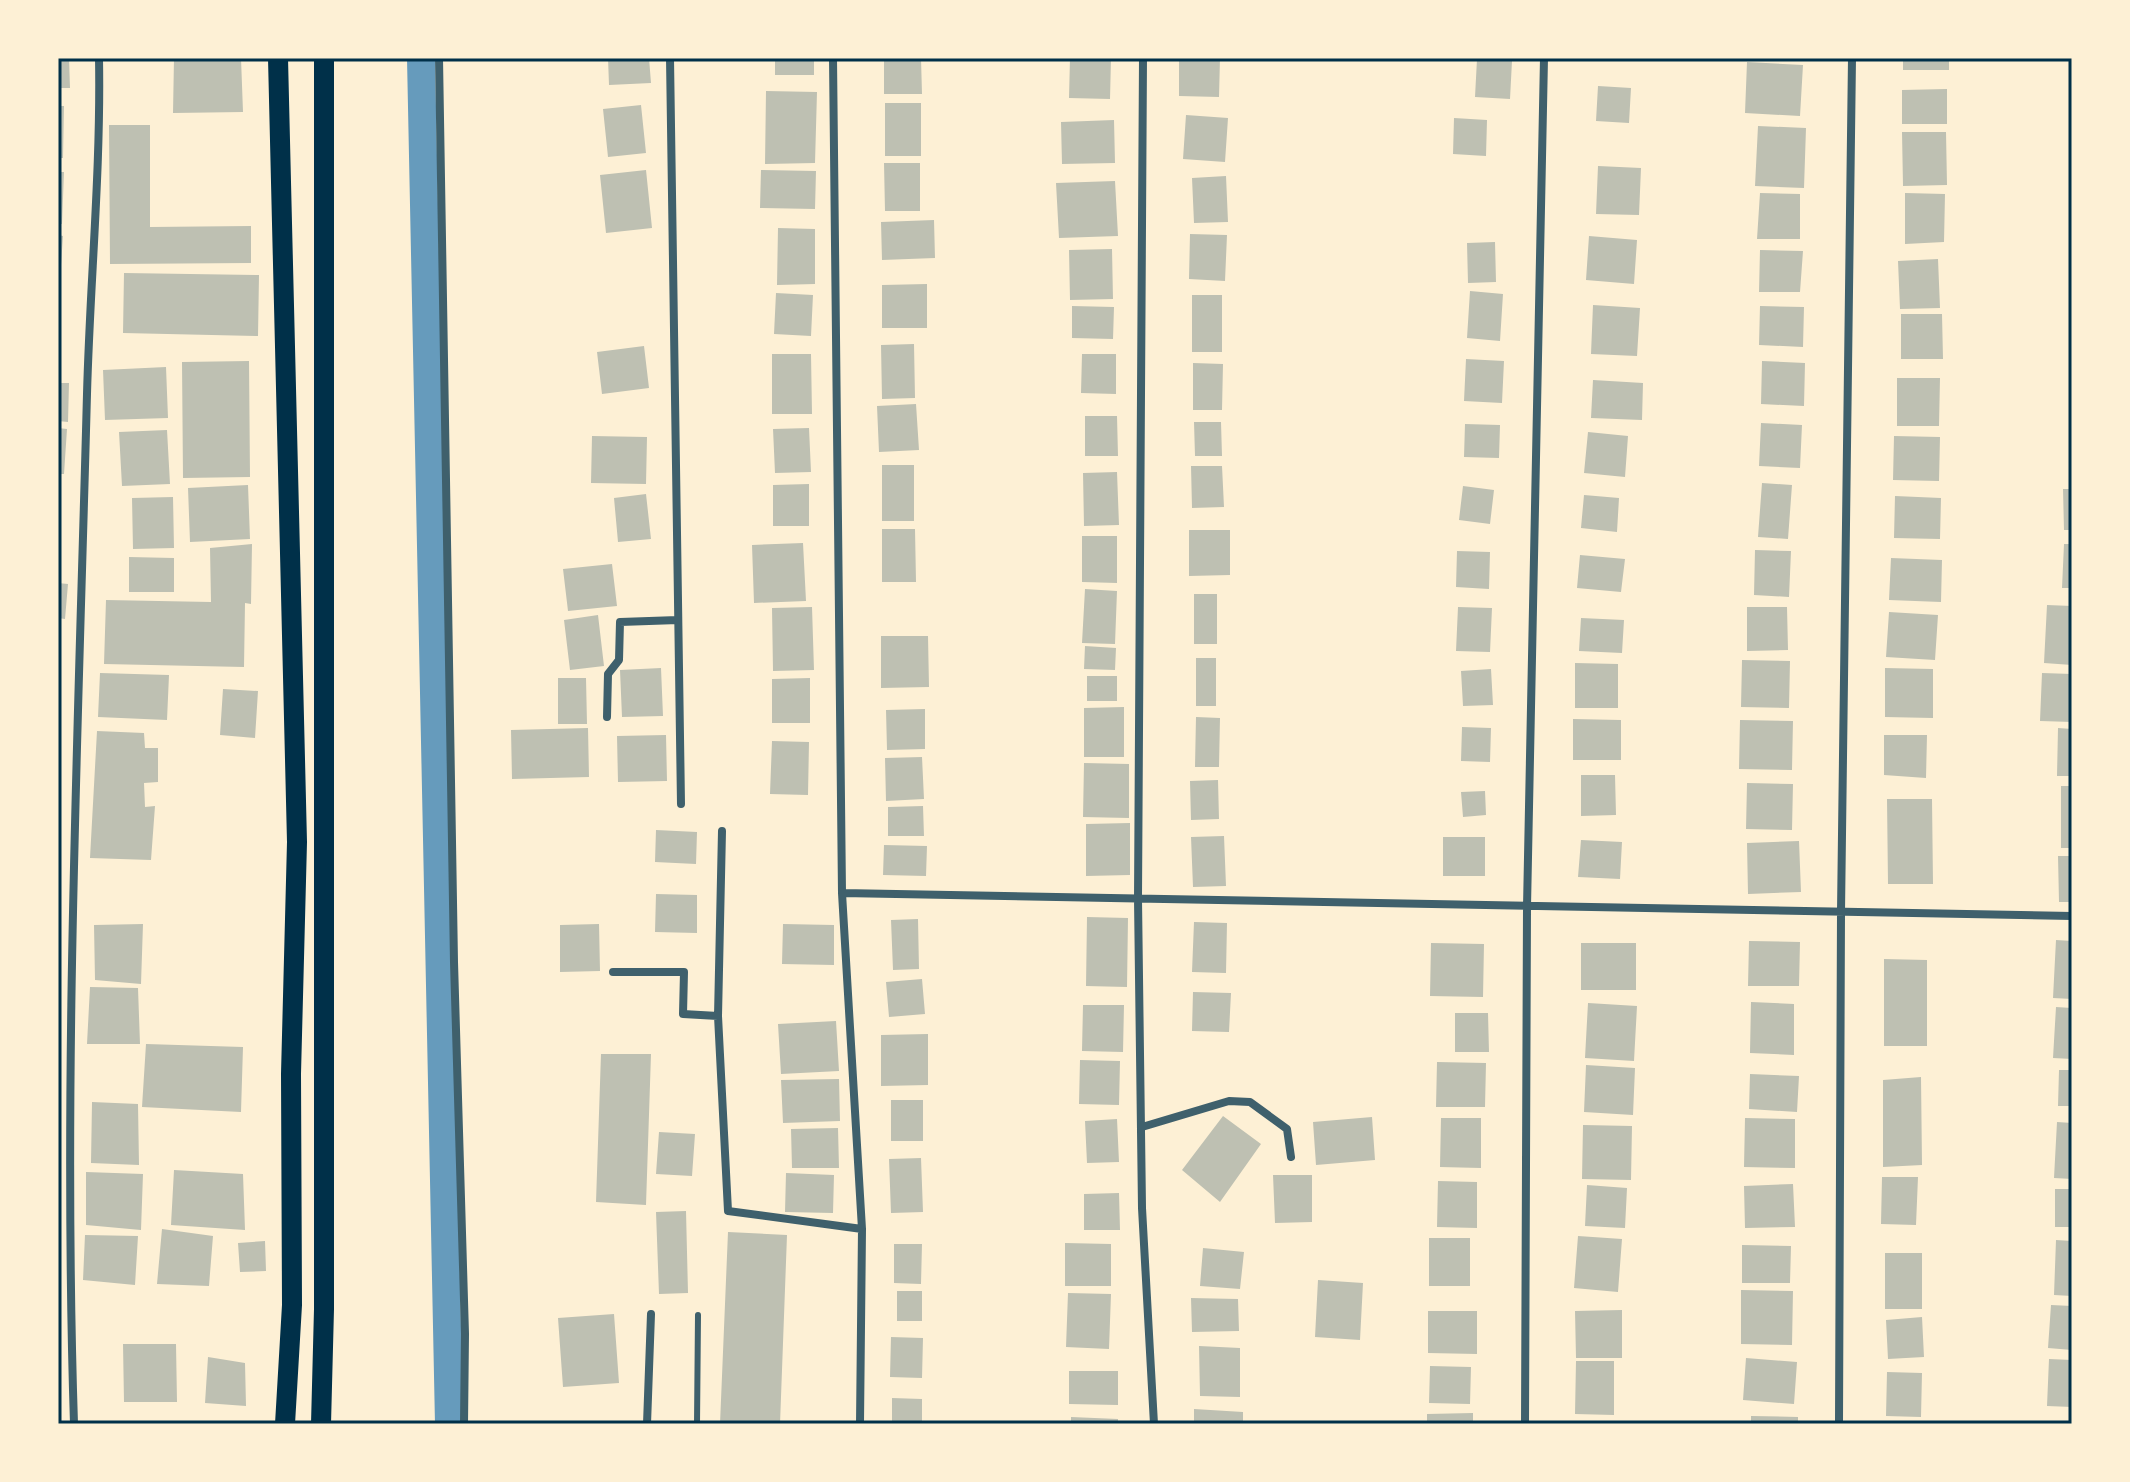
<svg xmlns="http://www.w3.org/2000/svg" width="2130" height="1482" font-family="'Sofia Sans Condensed',sans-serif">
<rect width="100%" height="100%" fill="#fdf0d5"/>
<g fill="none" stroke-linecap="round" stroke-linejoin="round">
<path stroke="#669bbc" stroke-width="28" d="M421,58L449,1424"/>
</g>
<path fill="#bec0b2" d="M58,58H69L70,88H58Z
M174,58H241L243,112L173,113Z
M608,58H649L651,83L609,85Z
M775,58H814V75H775Z
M884,58H921L922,94H884Z
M1070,58H1111L1110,99L1069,98Z
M1179,58H1220L1219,97L1179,96Z
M1903,58H1949V70H1903Z
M1477,59L1512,61L1510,99L1475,97Z
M1747,62L1803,65L1800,116L1745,113Z
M1598,86L1631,88L1629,123L1596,121Z
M1947,89V124H1902V90Z
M766,91L817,92L815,163L765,164Z
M885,103H921V156H885Z
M641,105L646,153L608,157L603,109Z
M58,106H64L63,158H58Z
M1186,115L1228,118L1225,162L1183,159Z
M1454,118L1487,120L1486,156L1453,154Z
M1114,120L1115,163L1062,164L1061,122Z
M109,125H150V227L251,226V263L110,264Z
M1758,126L1806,128L1804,188L1755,186Z
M1902,132H1946L1947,185L1903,186Z
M884,163H920V211H885Z
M1598,166L1641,168L1639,215L1596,214Z
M646,170L652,228L606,233L600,175Z
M761,170L816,171L815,209L760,208Z
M58,172H64L62,224H58Z
M1226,176L1228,222L1194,223L1192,178Z
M1115,181L1118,236L1059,238L1056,183Z
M1760,193L1800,194V239H1757Z
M1905,193L1945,194L1944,242L1905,244Z
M934,220L935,258L882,260L881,222Z
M778,228L815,229V284L777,285Z
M1190,234L1227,235L1225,281L1189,279Z
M58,235L63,236L60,280H58Z
M1589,236L1637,240L1634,284L1586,280Z
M1495,242L1496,282L1468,283L1467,243Z
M1112,249L1113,299L1070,300L1069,250Z
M1760,250L1803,251L1800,292H1759Z
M1938,259L1940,308L1900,309L1898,261Z
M124,273L259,275L258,336L123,333Z
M927,284V328H882V285Z
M1470,291L1503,294L1500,341L1467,338Z
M776,293L813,295L811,336L774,334Z
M1192,295H1222V352H1192Z
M1593,305L1640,308L1637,356L1591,354Z
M1072,306L1114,307L1113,339L1072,338Z
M1760,306L1804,307L1803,347L1759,345Z
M1901,314H1942L1943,359H1901Z
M914,344L915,398L882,399L881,345Z
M644,346L649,388L602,394L597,352Z
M772,354H811L812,414H772Z
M1082,354H1116V394L1081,393Z
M1466,359L1504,361L1502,403L1464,401Z
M249,361L250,477L183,478L182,362Z
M1762,361L1805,363L1804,406L1761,404Z
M1193,363L1223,364L1222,410H1193Z
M166,367L168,418L105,420L103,370Z
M1897,378H1940L1939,426H1897Z
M1593,380L1643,383L1642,420L1591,418Z
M58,383H69L68,422L58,421Z
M916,404L919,450L879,452L877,406Z
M1085,416H1117L1118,456H1085Z
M1194,422H1221L1222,456H1195Z
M1761,423L1802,425L1800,468L1759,466Z
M1465,424L1500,425L1499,458L1464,457Z
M58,428L67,429L64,474H58Z
M809,428L811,472L775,473L773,429Z
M167,430L170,484L122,486L119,432Z
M1588,432L1628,436L1625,477L1584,473Z
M592,436L647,437L646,484L591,483Z
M1894,436L1940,437L1939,481L1893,480Z
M882,465H914V521H882Z
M1191,466H1222L1224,507L1192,508Z
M1117,472L1119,525L1084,526L1083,473Z
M1762,483L1792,485L1788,539L1758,537Z
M809,484V526H773V485Z
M248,485L250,539L190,542L188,488Z
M1463,486L1494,490L1490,524L1459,520Z
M2063,489H2072V530H2064Z
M646,494L651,539L618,542L614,498Z
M1584,495L1619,498L1617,532L1581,528Z
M1895,496L1941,498L1940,539L1894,538Z
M173,497L174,548L133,549L132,498Z
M882,529H915L916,582H882Z
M1189,530H1230V575L1189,576Z
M1082,536H1117V583L1082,582Z
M803,543L806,601L754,603L752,545Z
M252,544L251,604L245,603L244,667L104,664L106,600L211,602L210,548Z
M2064,544H2072V588H2062Z
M1755,550L1791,551L1789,597L1754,595Z
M1457,551L1490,552L1489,589L1456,587Z
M1580,555L1625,559L1621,592L1577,588Z
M129,557L174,558V592H129Z
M1891,558L1942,560L1941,602L1889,600Z
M612,564L617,606L568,611L563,569Z
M58,583L68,584L65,619L58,618Z
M1085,589L1117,591L1115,644L1082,643Z
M1194,594H1217V644H1194Z
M2047,605L2072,606V665L2044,663Z
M812,607L814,670L773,671L772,608Z
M1458,607L1492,608L1490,652L1456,651Z
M1747,607H1787L1788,650L1747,651Z
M1889,612L1938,615L1935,660L1886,657Z
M598,615L604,666L570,670L564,620Z
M1581,618L1624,620L1622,653L1579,651Z
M881,636H928L929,687L881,688Z
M1085,646L1116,648L1115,670L1084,669Z
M1196,658H1216V706H1196Z
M1742,660L1790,661L1789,708L1741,707Z
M1575,663L1618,664V708H1575Z
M661,668L663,716L622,717L620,670Z
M1885,668L1933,669V718L1885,717Z
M1491,669L1493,705L1463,706L1461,671Z
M100,673L169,675L167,720L98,717Z
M2042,673L2072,674V722L2040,721Z
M1087,676H1117V701H1087Z
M558,678H586L587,724H558Z
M810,678V723H772V679Z
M223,689L258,691L255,738L220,735Z
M1124,707V757H1084V708Z
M925,709V749L887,750L886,710Z
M1196,717L1220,718L1219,767H1195Z
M1573,719L1621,720V760H1573Z
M1740,720L1793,721L1792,770L1739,769Z
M1462,727L1491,728L1490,762L1461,761Z
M588,728L589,777L512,779L511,730Z
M2058,728L2072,729V776H2057Z
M97,731L144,733L145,748H158V782L144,783L145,807L155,806L151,860L90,858Z
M666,735L667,781L618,782L617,736Z
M1884,735H1927L1926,778L1884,775Z
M772,741L809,742L808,795L770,794Z
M922,757L924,799L886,801L885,758Z
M1084,763L1129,764V818L1083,817Z
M1581,775H1615L1616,815L1581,816Z
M1218,780L1219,819L1191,820L1190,781Z
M1747,783L1793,784L1792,830L1746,829Z
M2061,786H2072V848H2061Z
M1485,791L1486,815L1463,817L1461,792Z
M1887,799H1932L1933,884H1888Z
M923,806L924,836H888V807Z
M1130,823V875L1086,876V824Z
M656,830L697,832L696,864L655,862Z
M1224,836L1226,886L1193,887L1191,837Z
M1443,837H1485V876H1443Z
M1581,840L1622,842L1620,879L1578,877Z
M1799,841L1801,892L1748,894L1747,843Z
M884,845L927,846L926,876L883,875Z
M2058,856H2072V902H2059Z
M656,894L697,895V933L655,932Z
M1087,917L1128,918L1127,987L1086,986Z
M918,919L919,969L893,970L891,920Z
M1194,922L1227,923L1226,973L1192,972Z
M143,924L141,984L95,980L94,925Z
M599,924L600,971L560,972V925Z
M783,924L834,925V965L782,964Z
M2056,940L2072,941V999L2053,998Z
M1749,941L1800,942L1799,986H1748Z
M1431,943L1484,944L1483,997L1430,996Z
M1581,943H1636V990H1581Z
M1884,959L1927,960V1046H1884Z
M922,979L925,1014L889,1017L886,982Z
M90,987L138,988L140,1044H87Z
M1193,992L1231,993L1229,1032L1192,1031Z
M1751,1002L1794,1004V1055L1750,1053Z
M1588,1003L1637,1006L1634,1061L1585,1058Z
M1083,1005H1124L1123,1052L1082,1051Z
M2056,1007L2072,1008V1059L2053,1058Z
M1455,1013H1488L1489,1052H1455Z
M836,1021L839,1071L781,1074L778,1024Z
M928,1034V1085L881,1086V1035Z
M146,1044L243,1047L241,1112L142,1107Z
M601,1054H651L646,1205L596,1202Z
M1080,1060L1120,1061L1119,1105L1079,1104Z
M1437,1062L1486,1063L1485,1107H1436Z
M1586,1065L1635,1068L1633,1115L1584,1112Z
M2059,1070H2072V1106H2058Z
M1750,1074L1799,1076L1797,1112L1749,1109Z
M1921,1077L1922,1165L1883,1167V1080Z
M839,1079L840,1121L783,1123L781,1080Z
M891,1100H923V1141H891Z
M92,1102L138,1104L139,1165L91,1163Z
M1223,1116L1261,1144L1220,1202L1182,1170Z
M1372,1117L1375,1160L1316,1165L1313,1122Z
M1441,1118H1481V1168L1440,1167Z
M1745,1118L1795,1119V1168L1744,1167Z
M1117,1119L1119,1162L1087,1163L1085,1121Z
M2057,1122L2072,1123V1179L2054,1178Z
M1583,1125L1632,1126L1631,1180L1582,1179Z
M838,1128L839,1168H792L791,1129Z
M659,1132L695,1134L692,1176L656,1174Z
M921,1158L923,1212L891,1213L889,1159Z
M174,1170L243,1174L245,1230L171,1225Z
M86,1172L143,1174L141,1230L86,1225Z
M786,1173L834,1175L833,1213L785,1212Z
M1273,1175H1312V1222L1275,1223Z
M1882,1177H1918L1916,1225L1881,1224Z
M1438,1181L1477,1182V1228L1437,1227Z
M1793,1184L1795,1227L1745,1228L1744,1186Z
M1587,1185L1627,1188L1625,1228L1585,1226Z
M2055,1189H2072V1227H2055Z
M1119,1193L1120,1230H1084V1194Z
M686,1211L688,1293L659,1294L656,1212Z
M162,1229L213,1236L209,1286L157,1284Z
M728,1232L787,1235L780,1424H720Z
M85,1235L138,1236L135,1285L83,1280Z
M1578,1236L1622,1239L1618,1292L1574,1288Z
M1429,1238H1470V1286H1429Z
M2056,1240L2072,1241V1296L2054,1295Z
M265,1241L266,1271L240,1272L238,1243Z
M1065,1243L1111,1244V1286H1065Z
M894,1244H922L921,1284L894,1283Z
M1742,1245L1791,1246L1790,1283H1742Z
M1203,1248L1244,1252L1240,1289L1200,1286Z
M1885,1253H1922V1309H1885Z
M1318,1280L1363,1283L1360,1340L1315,1337Z
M1741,1290L1793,1291L1792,1345L1741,1344Z
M897,1291H922V1321H897Z
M1068,1293L1111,1294L1109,1349L1066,1347Z
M1191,1298L1238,1299L1239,1331L1192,1332Z
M2051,1305L2072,1306V1350L2048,1348Z
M1622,1310V1358H1576L1575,1311Z
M1428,1311H1477V1354L1428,1353Z
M614,1314L619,1383L563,1387L558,1318Z
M1922,1317L1924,1357L1888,1359L1886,1320Z
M891,1337L923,1338L922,1378L890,1377Z
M123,1344H176L177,1402H124Z
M1199,1346L1240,1348V1397L1200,1396Z
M208,1357L245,1363L246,1406L205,1403Z
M1746,1358L1797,1362L1794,1404L1743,1400Z
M2049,1359L2072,1360V1407L2047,1406Z
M1576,1361H1614V1415L1575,1414Z
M1430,1366L1471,1367L1470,1404L1429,1403Z
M1069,1371H1118V1405L1069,1404Z
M1887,1372L1922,1373L1921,1417L1886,1416Z
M892,1398L922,1399V1424H892Z
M1194,1409L1243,1412V1424H1194Z
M1473,1413V1424H1427V1414Z
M1751,1416L1798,1417V1424H1751Z
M1071,1417L1118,1419V1424H1071Z"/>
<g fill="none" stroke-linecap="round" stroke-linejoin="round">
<path stroke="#3f606c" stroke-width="6" d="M697,1424L698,1315"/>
<path stroke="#3f606c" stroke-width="8" d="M439,58L454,962L465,1334L464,1424
M670,58L681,804
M833,58L842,893L862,1229L860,1424
M1143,58L1138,899L1142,1208L1154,1424
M607,717L608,674L619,660L620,622L678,620
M722,831L718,1016L728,1211L862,1229
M842,893L2072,916
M613,972H684L683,1014L718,1016
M1142,1127L1229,1101L1250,1102L1287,1129L1291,1157
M74,1424C63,1081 78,737 87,394C90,282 101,170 99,58
M647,1424L651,1314
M1525,1424L1527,907L1544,58
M1839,1424L1841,912L1852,58"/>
<path stroke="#003049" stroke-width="20" d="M278,58L297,842L291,1074L292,1305L285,1424
M321,1424L324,1309V58"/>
</g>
<rect width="2130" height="1482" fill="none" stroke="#fdf0d5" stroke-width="120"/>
<rect x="60" y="60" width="2010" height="1362" fill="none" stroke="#003049" stroke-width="3"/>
</svg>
